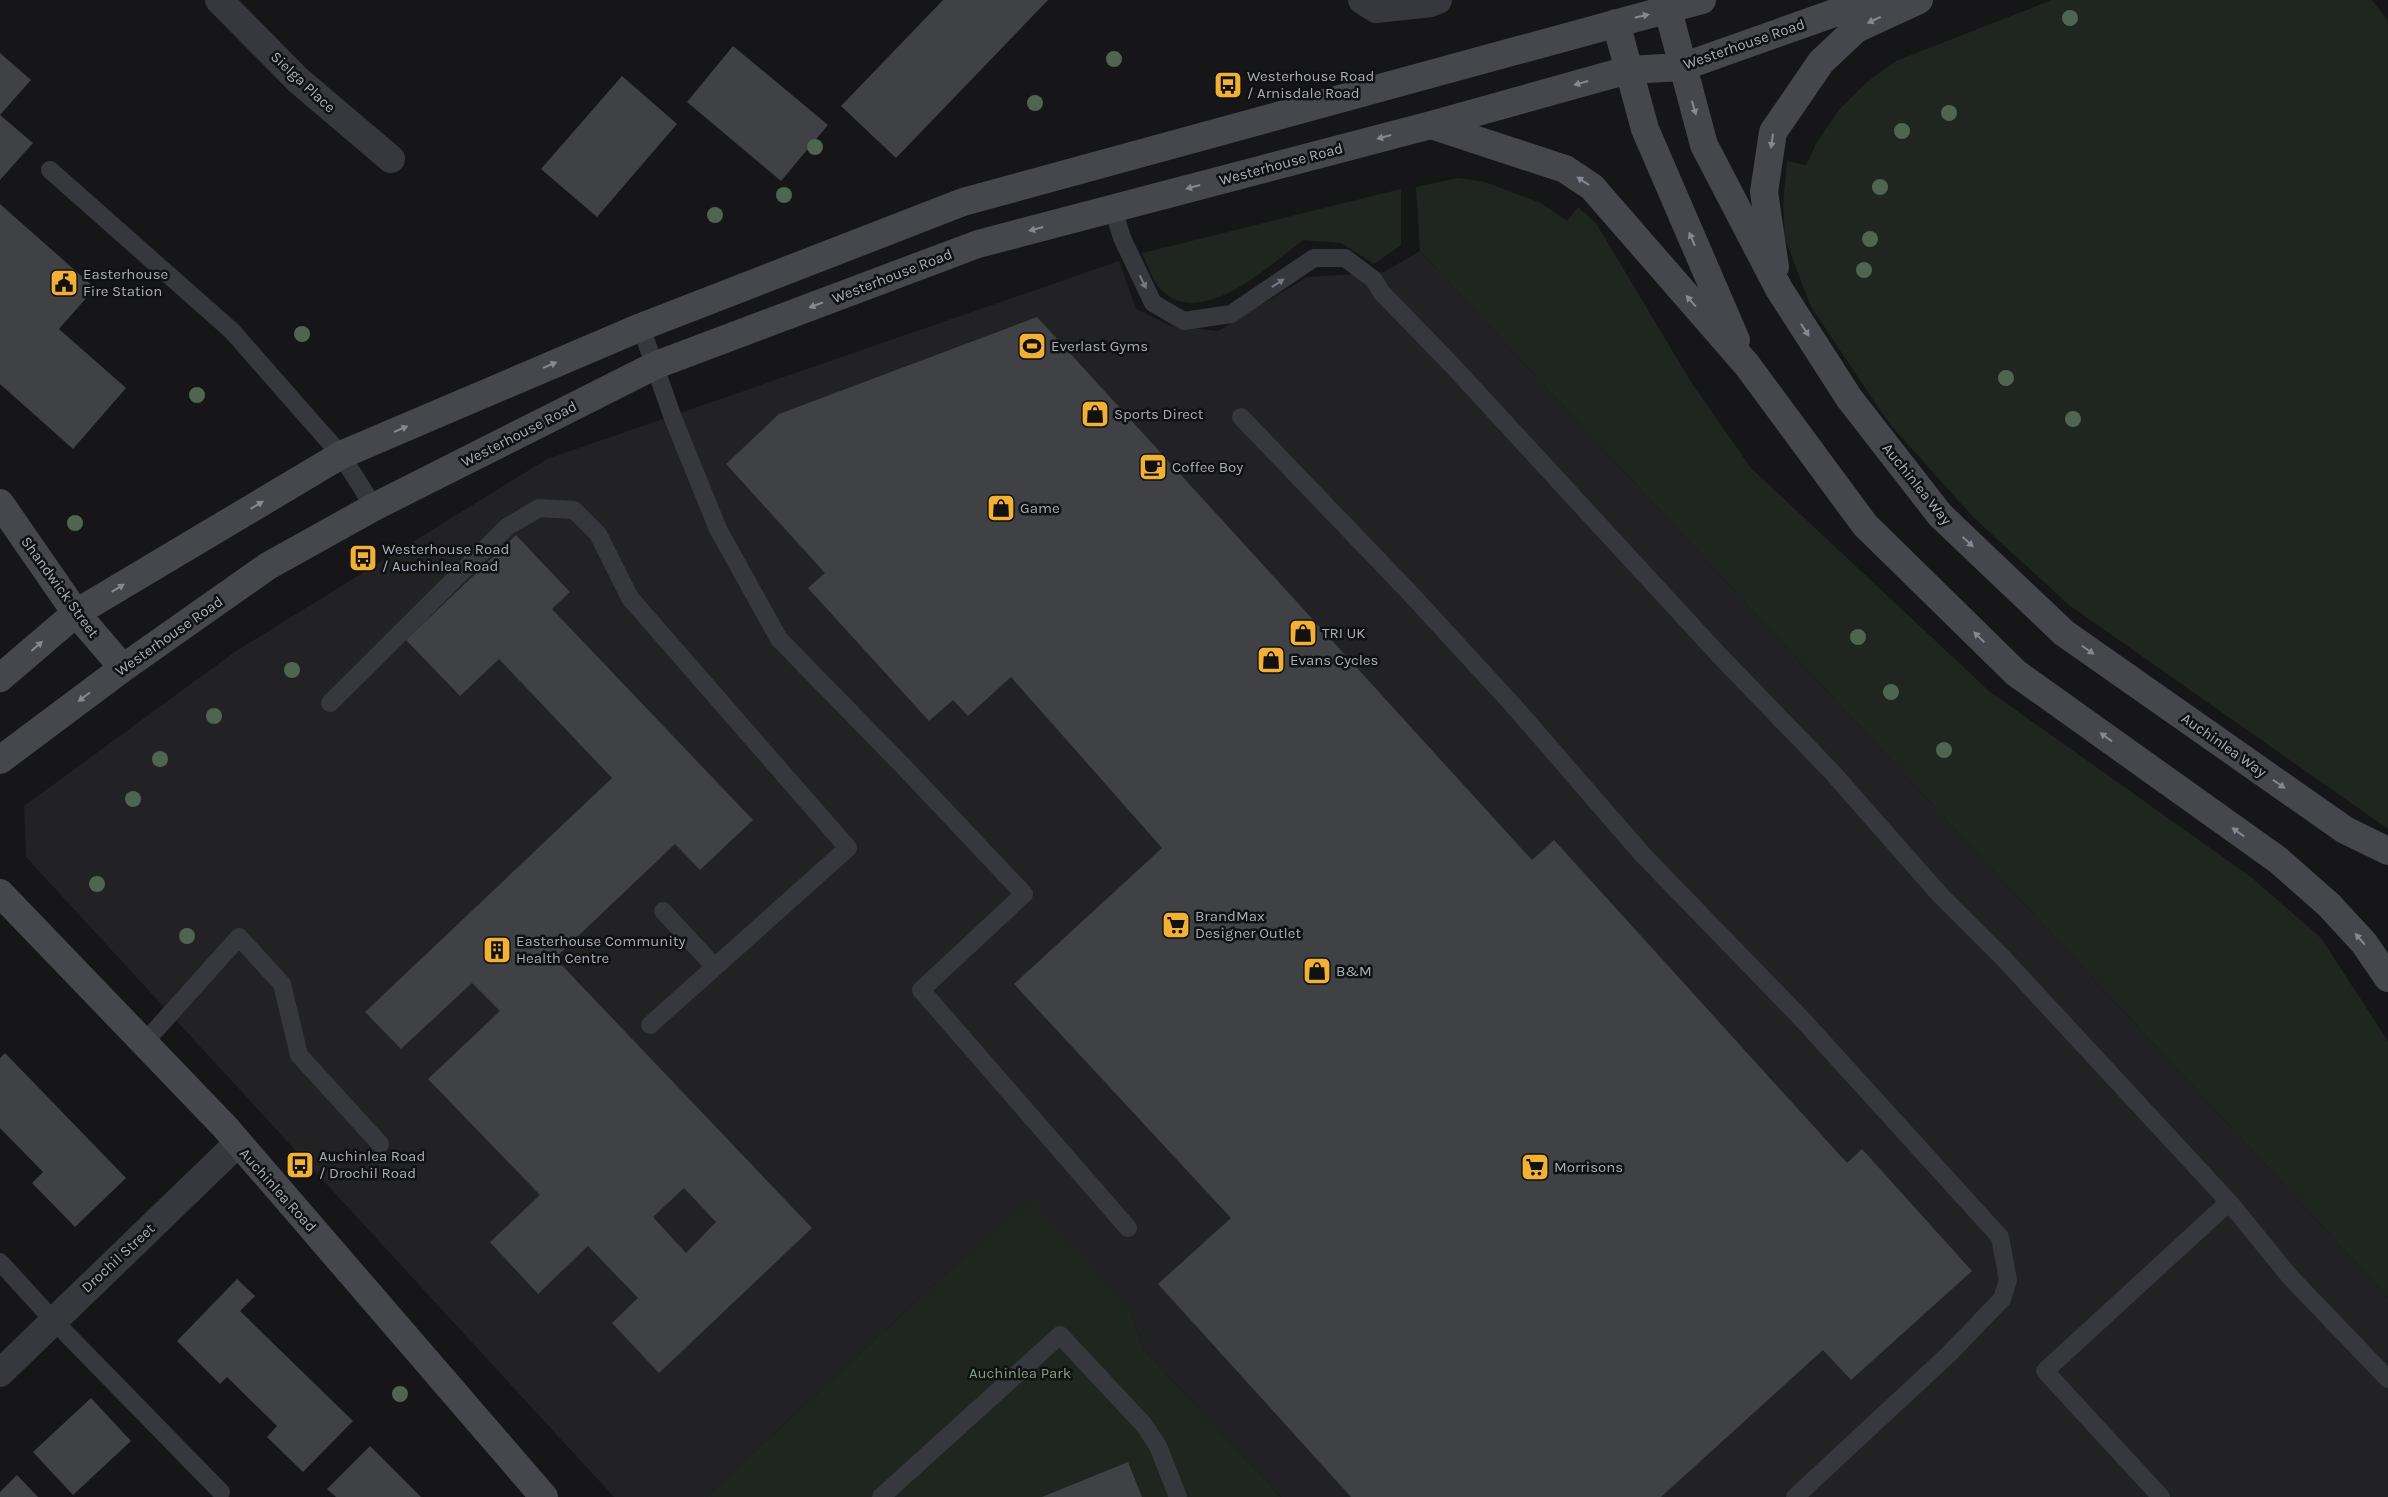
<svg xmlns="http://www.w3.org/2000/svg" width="2388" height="1497" font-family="Karla,sans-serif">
<rect width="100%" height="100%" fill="#161618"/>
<path fill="#222225" d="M1420,251L2388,1297V1497H1281L1144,1350L1130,1311L966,1255L706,1497H614L26,857L24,806L236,651L547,459L1119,261L1136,309L1171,326L1218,331L1307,277L1384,272Z"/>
<path fill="#1e261f" d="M2052,0H2372L2388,21V829L2069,605L1973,517L1888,422L1811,307L1785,239L1783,205L1787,161L1806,165L1817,142L1839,110L1867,82L1896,61Z
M1458,178L1485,182L1541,203L1567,221L1578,207L1596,223L1691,382L1751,468L1989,691L2251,877L2321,938L2388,1041V1297L1420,251L1416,187Z
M1401,189V245L1374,264L1341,243L1303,240C1270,265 1196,336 1157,285C1151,276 1147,263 1142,253Z
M1032,1199L1130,1311L1144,1350L1281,1497H706L966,1255Z"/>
<path fill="#404145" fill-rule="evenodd" d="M943,0H1048L896,158L841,106Z
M733,46L828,125L781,181L687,102Z
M0,53L31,80L0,115L33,143L0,180Z
M622,76L677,124L597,217L541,169Z
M0,204L95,288L59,329L126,388L73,449L0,384Z
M1037,317L1532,860L1554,840L1847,1163L1862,1149L1972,1271L1851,1380L1823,1350L1661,1497H1351L1158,1284L1231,1218L1014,984L1162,848L1011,677L968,716L953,700L929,721L808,588L825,573L726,464L779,414Z
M516,535L570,592L552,609L753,820L700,870L675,844L555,958L812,1228L659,1373L612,1323L638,1298L588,1246L538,1294L490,1242L540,1195L428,1079L500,1011L472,983L401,1049L365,1012L612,778L499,659L460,696L406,640ZM684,1188L716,1222L686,1253L653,1217Z
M5,1053L126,1178L75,1227L32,1183L43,1172L0,1128V1058Z
M237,1279L255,1296L240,1311L353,1421L303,1472L267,1437L277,1426L227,1377L220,1384L177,1341Z
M91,1398L131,1441L73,1495L33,1452Z
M370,1446L421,1497H336L327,1489Z
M1128,1462L1142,1497H1042Z
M17,1475L38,1497H0V1492Z"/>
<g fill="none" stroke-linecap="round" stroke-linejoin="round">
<path stroke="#37383d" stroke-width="18" d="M50,170L232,331L341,455L374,507
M1113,208L1122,238L1153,303L1184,321L1231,314L1314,258H1345L1373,279L1382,293L1451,364L1719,655L1831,771L1941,896L2005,960L2229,1202L2291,1278L2388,1379
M641,327L673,418L718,529L779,639L904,767L1024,894L921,990L1128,1228
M1241,417L1409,592L1512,704L1643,855L1801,1018L2000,1237L2008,1280L2002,1299L1949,1354L1795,1497
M330,703L507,527L539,508L574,510L598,534L630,598L848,848L650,1025
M663,911L715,967
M143,1044L239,937L282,984L299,1055L380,1144
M0,1262L53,1320L221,1492
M881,1497L1060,1335L1144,1425L1158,1446L1178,1497
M2161,1497L2045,1371L2229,1202"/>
<path stroke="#37383d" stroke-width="28" d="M219,0L298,80L391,159
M1362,0L1376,9L1431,3L1438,0
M0,1373L237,1144"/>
<path stroke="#45474d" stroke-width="28" d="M1668,10L1704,145L1779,289L1849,398L1940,515L2064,633L2345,830L2388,851
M1616,23L1645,129L1736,340
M1431,125L1565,169L1592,187L1747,365L1865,525L2016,673L2278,860L2329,905L2364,943L2388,978
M1775,267L1764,192L1773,132L1821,62L1856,29L1919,0
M0,503L76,613L123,668
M0,678L76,613L341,455L641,327L963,202L1702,0
M0,760L123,668L268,566L374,507L656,365L978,244L1431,125L1628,70L1682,67L1871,0
M0,893L225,1127L544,1497"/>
</g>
<g fill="#506452">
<circle cx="2070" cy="18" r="8"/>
<circle cx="1114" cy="59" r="8"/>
<circle cx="1035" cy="103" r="8"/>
<circle cx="1949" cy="113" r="8"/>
<circle cx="1902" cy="131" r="8"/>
<circle cx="815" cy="147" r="8"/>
<circle cx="1880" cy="187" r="8"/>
<circle cx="784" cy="195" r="8"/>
<circle cx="715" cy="215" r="8"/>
<circle cx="1870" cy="239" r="8"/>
<circle cx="1864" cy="270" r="8"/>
<circle cx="302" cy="334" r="8"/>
<circle cx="2006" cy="378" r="8"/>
<circle cx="197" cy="395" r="8"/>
<circle cx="2073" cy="419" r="8"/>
<circle cx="75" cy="523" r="8"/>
<circle cx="1858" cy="637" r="8"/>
<circle cx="292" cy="670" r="8"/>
<circle cx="1891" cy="692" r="8"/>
<circle cx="214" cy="716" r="8"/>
<circle cx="1944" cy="750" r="8"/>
<circle cx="160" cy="759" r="8"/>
<circle cx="133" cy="799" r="8"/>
<circle cx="97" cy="884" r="8"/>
<circle cx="187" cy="936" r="8"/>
<circle cx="400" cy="1394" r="8"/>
</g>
<defs><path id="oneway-solid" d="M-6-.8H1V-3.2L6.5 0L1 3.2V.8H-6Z" transform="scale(1.25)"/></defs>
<g fill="#858993">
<use href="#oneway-solid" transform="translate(1642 16) rotate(-13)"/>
<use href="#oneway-solid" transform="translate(1874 20) rotate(155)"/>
<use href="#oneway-solid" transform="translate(1581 83) rotate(164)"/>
<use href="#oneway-solid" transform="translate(1694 108) rotate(74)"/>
<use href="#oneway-solid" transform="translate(1384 137) rotate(165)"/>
<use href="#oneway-solid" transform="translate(1772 141) rotate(98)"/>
<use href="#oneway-solid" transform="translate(1583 181) rotate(-146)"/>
<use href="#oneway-solid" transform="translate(1193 187) rotate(165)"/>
<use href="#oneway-solid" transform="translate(1036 229) rotate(165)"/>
<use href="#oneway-solid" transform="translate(1692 239) rotate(-113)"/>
<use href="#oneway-solid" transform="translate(1691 301) rotate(-131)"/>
<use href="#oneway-solid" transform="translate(816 305) rotate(159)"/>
<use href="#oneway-solid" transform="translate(1805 330) rotate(57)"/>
<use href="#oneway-solid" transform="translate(550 365) rotate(-23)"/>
<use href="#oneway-solid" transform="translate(401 429) rotate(-23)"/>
<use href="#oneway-solid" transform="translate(257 505) rotate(-31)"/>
<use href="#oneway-solid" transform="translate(1968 542) rotate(43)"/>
<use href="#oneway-solid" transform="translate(118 588) rotate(-31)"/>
<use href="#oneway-solid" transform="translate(1979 637) rotate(-136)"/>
<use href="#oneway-solid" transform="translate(37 646) rotate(-41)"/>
<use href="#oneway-solid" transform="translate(2088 650) rotate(35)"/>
<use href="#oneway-solid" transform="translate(84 697) rotate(143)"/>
<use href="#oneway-solid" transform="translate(2106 737) rotate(-144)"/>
<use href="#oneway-solid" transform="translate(2279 784) rotate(35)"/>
<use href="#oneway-solid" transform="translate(2238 832) rotate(-144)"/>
<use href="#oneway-solid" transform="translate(2360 939) rotate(-131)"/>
</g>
<g fill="#757881">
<use href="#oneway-solid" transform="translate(1143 282) rotate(64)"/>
<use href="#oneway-solid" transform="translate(1278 283) rotate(-34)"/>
</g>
<defs>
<symbol id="bus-square" viewBox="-11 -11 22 22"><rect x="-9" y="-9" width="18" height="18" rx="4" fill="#f2b134" stroke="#111113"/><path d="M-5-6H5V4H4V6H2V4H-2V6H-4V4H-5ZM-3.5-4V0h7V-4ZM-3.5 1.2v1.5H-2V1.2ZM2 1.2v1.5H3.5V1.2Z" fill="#111"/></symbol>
<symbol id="civic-square" viewBox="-11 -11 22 22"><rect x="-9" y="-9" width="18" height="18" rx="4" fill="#f2b134" stroke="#111113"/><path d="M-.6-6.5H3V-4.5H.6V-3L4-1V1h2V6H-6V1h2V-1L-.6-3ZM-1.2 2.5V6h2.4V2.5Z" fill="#111"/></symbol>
<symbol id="stadium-square" viewBox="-11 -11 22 22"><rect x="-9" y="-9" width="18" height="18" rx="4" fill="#f2b134" stroke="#111113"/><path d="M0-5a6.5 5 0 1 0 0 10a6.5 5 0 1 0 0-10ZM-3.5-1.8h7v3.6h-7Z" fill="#111"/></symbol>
<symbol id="shop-square" viewBox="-11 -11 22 22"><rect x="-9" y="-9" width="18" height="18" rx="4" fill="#f2b134" stroke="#111113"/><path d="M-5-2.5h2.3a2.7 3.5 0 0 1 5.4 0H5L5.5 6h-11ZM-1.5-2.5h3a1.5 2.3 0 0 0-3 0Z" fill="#111"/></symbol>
<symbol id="cafe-square" viewBox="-11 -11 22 22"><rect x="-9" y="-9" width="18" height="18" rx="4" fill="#f2b134" stroke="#111113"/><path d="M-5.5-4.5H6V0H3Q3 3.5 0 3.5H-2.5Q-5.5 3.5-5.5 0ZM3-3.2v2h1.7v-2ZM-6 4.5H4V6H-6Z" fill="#111"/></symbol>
<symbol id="supermarket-square" viewBox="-11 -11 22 22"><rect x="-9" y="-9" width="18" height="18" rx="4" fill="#f2b134" stroke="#111113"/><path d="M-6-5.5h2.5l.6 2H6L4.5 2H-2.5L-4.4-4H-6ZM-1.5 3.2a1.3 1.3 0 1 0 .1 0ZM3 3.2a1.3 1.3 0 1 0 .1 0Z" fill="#111"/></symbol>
<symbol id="building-square" viewBox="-11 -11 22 22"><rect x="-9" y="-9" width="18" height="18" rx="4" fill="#f2b134" stroke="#111113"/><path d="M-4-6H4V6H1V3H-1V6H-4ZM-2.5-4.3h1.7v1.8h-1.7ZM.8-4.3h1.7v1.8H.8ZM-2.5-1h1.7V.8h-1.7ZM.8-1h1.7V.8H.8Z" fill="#111"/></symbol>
</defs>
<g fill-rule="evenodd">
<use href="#bus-square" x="1212" y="69" width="32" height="32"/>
<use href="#civic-square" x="48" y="267" width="32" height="32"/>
<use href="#stadium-square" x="1016" y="330" width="32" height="32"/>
<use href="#shop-square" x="1079" y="398" width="32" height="32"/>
<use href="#cafe-square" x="1137" y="451" width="32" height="32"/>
<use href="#shop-square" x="985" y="492" width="32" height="32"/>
<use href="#bus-square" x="347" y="542" width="32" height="32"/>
<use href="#shop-square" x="1287" y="617" width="32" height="32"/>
<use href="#shop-square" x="1255" y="644" width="32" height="32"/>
<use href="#supermarket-square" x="1160" y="909" width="32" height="32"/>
<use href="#building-square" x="481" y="934" width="32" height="32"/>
<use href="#shop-square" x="1301" y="955" width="32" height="32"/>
<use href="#bus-square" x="284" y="1149" width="32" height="32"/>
<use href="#supermarket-square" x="1519" y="1151" width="32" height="32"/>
</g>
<g text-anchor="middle" stroke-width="5" stroke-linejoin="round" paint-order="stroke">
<g font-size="15" fill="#a8adb8" stroke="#111113">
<text transform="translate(1744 44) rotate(-19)" y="5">Westerhouse Road</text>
<text transform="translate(303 82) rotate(43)" y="5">Sielga Place</text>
<text transform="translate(1281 164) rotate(-15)" y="5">Westerhouse Road</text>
<text transform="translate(892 276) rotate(-21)" y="5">Westerhouse Road</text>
<text transform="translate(519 434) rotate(-27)" y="5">Westerhouse Road</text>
<text transform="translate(1917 484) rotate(51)" y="5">Auchinlea Way</text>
<text transform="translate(60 587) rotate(54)" y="5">Shandwick Street</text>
<text transform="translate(169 636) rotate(-35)" y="5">Westerhouse Road</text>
<text transform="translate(2224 745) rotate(35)" y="5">Auchinlea Way</text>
<text transform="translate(278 1190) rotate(48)" y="5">Auchinlea Road</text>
<text transform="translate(118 1258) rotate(-43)" y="5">Drochil Street</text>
</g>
<g font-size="15" fill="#a8adb8" stroke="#111113" text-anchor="start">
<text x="1247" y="81">Westerhouse Road<tspan x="1247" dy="17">/ Arnisdale Road</tspan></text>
<text x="83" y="279">Easterhouse<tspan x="83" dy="17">Fire Station</tspan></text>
<text x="1051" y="351">Everlast Gyms</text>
<text x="1114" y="419">Sports Direct</text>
<text x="1172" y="472">Coffee Boy</text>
<text x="1020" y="513">Game</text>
<text x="382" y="554">Westerhouse Road<tspan x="382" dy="17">/ Auchinlea Road</tspan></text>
<text x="1322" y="638">TRI UK</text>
<text x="1290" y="665">Evans Cycles</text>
<text x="1195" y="921">BrandMax<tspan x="1195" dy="17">Designer Outlet</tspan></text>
<text x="516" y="946">Easterhouse Community<tspan x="516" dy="17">Health Centre</tspan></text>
<text x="1336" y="976">B&amp;M</text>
<text x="319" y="1161">Auchinlea Road<tspan x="319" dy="17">/ Drochil Road</tspan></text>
<text x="1554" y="1172">Morrisons</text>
</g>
<g font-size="15" fill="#7fa381" stroke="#111113">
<text x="1020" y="1378">Auchinlea Park</text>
</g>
</g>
</svg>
